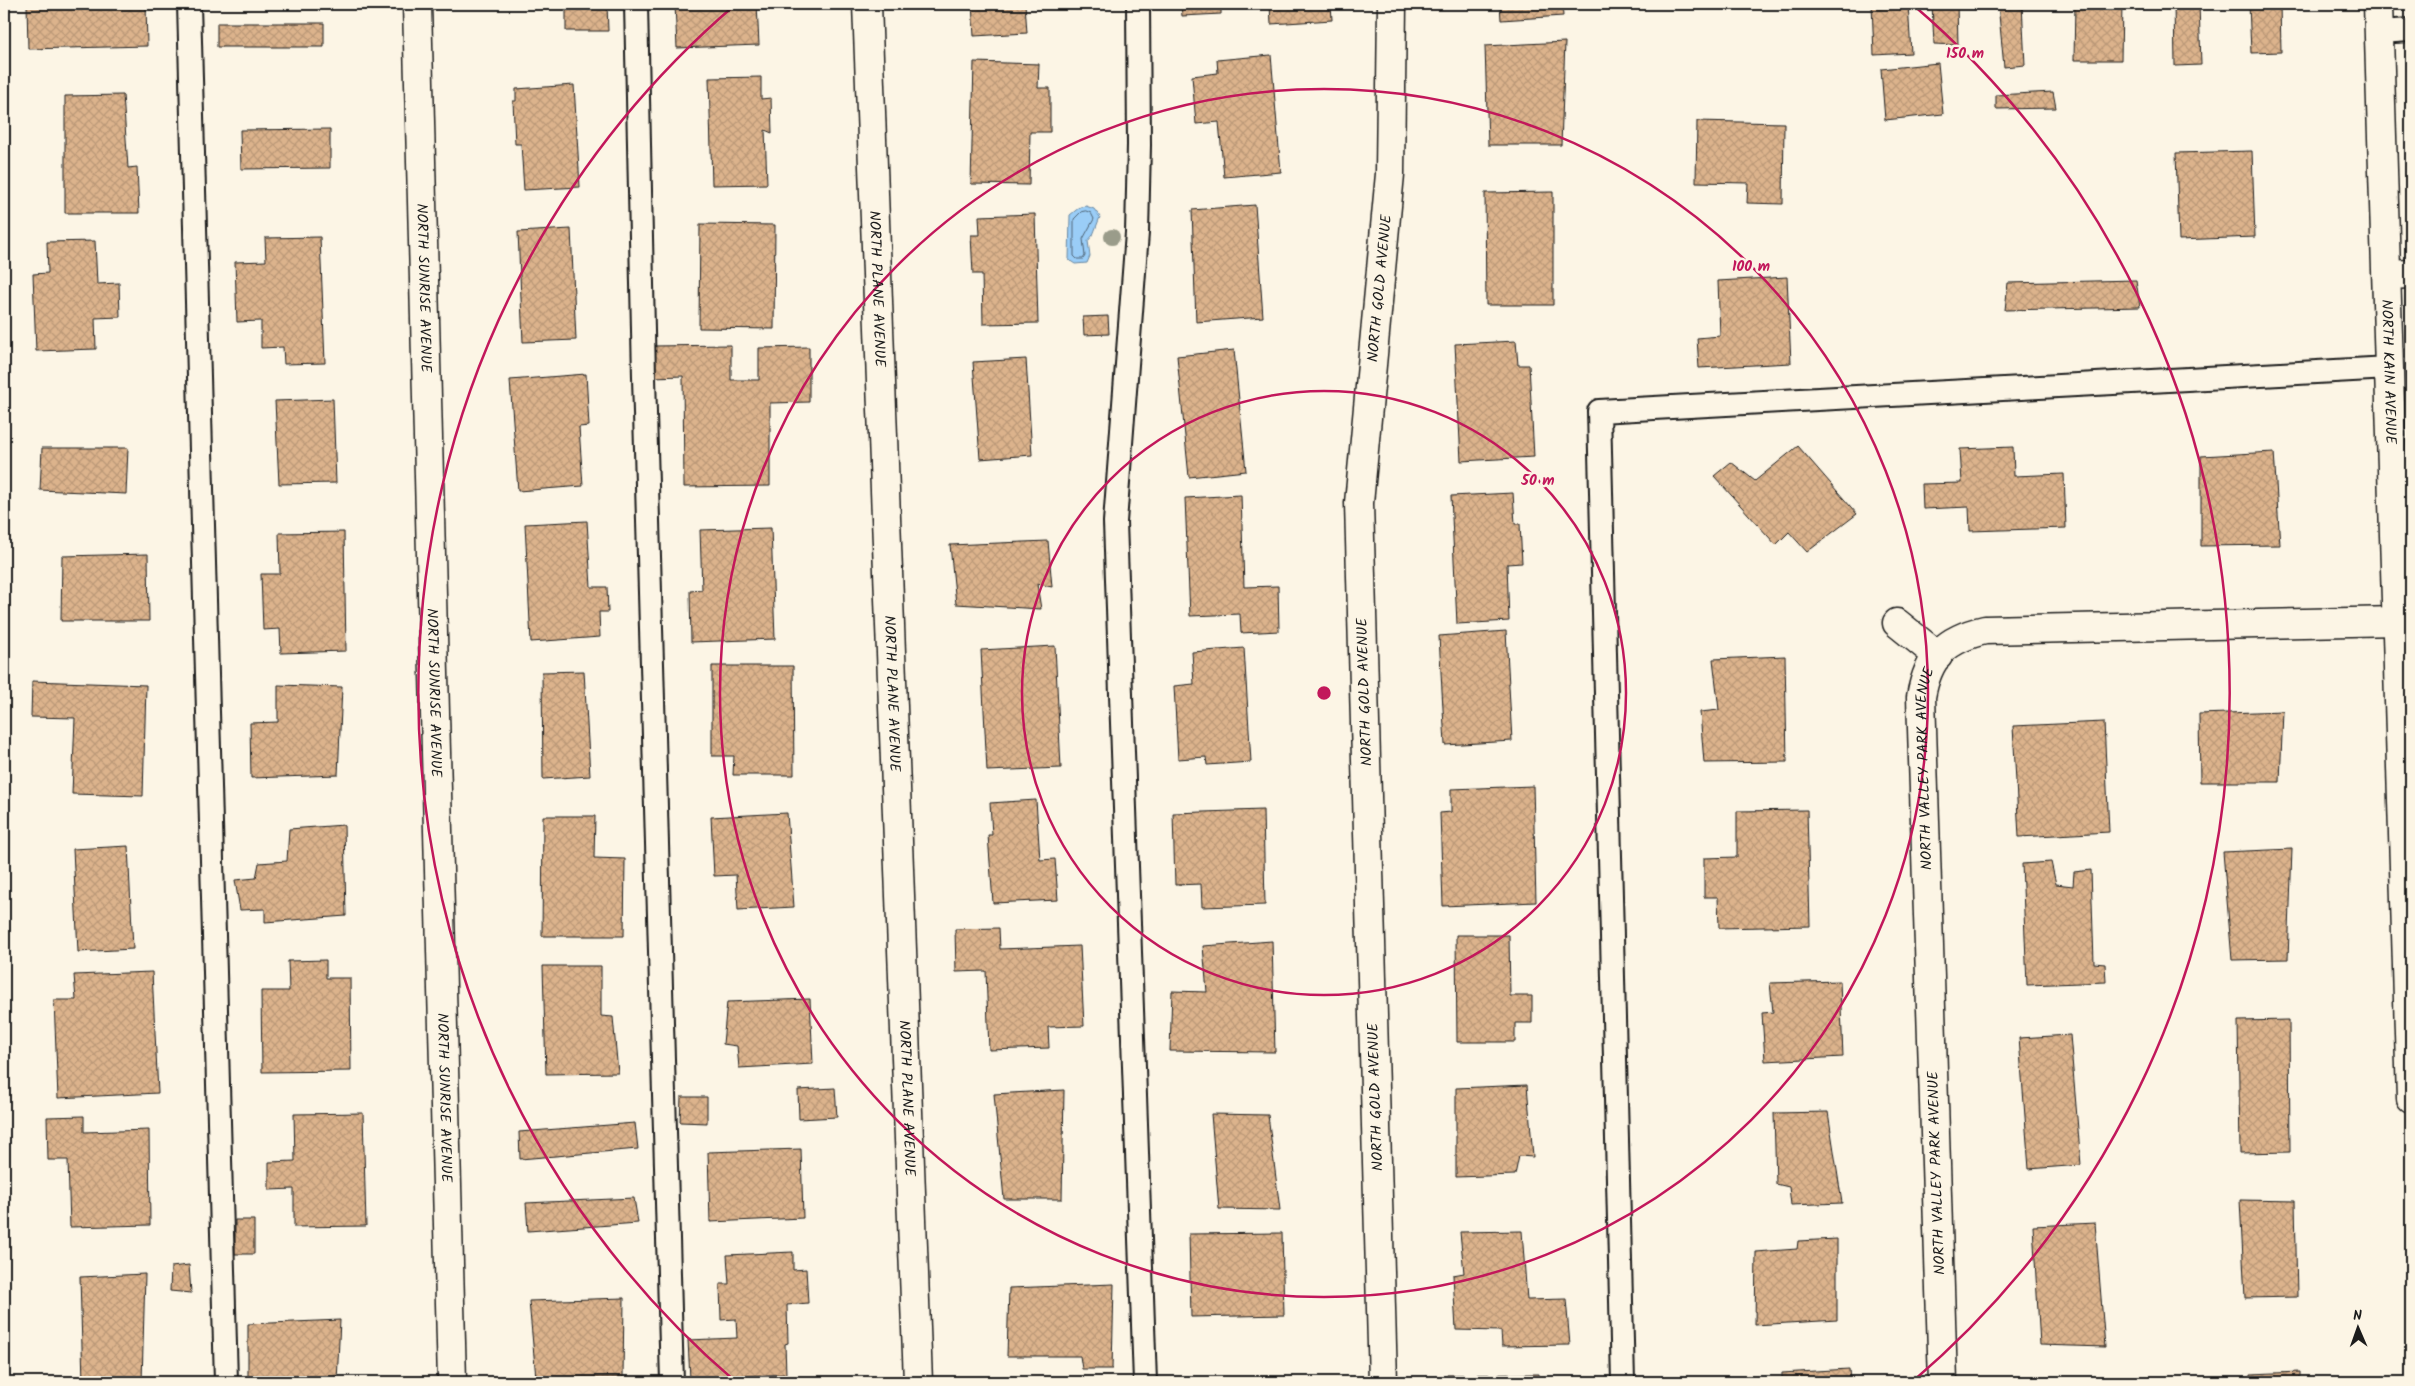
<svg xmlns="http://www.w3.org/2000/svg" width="2415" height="1386" font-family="Kalam,sans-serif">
<defs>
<pattern id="building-cross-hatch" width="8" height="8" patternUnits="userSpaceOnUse" patternTransform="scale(1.25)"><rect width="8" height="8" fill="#dcb38c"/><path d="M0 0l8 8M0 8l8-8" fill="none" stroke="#bc9978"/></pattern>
</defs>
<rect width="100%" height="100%" fill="#fcf5e5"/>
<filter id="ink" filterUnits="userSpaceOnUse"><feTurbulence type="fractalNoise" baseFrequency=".02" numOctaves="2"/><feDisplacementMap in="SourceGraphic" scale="10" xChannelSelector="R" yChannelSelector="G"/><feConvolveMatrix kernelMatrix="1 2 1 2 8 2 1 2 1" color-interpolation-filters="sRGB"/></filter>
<g filter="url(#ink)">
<path fill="#9acdf7" stroke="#68869f" d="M1086,206L1094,209L1100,217L1093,235L1088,241L1090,256L1087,263L1075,264L1069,260L1070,215L1080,207Z"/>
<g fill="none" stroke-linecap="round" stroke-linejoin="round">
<path stroke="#4e6374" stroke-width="1" d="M1086,211L1091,213L1094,219L1083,239L1085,256L1083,259H1077L1074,256V219L1081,212Z"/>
</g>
<path fill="url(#building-cross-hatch)" stroke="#1c1c1c" d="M27,4H146L147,46L28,49Z
M566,4H607L608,31H566Z
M675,4H757L759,45L677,48Z
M972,4H1025L1027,33L974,36Z
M1181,4H1221V14L1182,16Z
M1270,4H1331L1332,20L1271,24Z
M1500,4H1562L1563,16L1501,20Z
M1872,4H1908L1911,53L1874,55Z
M1932,4H1957L1958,45L1934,44Z
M1998,4H2022L2025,65L2004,67Z
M2075,4H2122L2121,60H2074Z
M2174,4H2199L2201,65L2175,66Z
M2249,4H2280L2281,52L2251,53Z
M217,23H324V47H217Z
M1565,42L1561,145H1488L1485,46Z
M1271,55L1281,172L1224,177L1219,122L1196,124L1192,76L1218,73L1217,60Z
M974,62L1039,64L1038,88H1050V132H1030L1029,185L971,184Z
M1938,63L1943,114L1885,120L1881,69Z
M761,77V99L771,98L772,133L765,130L767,184L712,185L709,78Z
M574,85L580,187L524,190L521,144H515L513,101H516V89Z
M2053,92L2056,108L1996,109V95Z
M123,95L128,168L137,167L139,213H65V96Z
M1697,121L1784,123L1783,204L1747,203L1748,183L1696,182Z
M330,129V168L241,169L240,130Z
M2252,151L2255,237L2179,240L2176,153Z
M1553,192V305H1486L1485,193Z
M1255,205L1263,317L1196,322L1192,210Z
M1035,214L1038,323L983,324L982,274H973L971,235H980L979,216Z
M700,224L775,225L774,329L699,328Z
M571,229L576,340L523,342L518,232Z
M320,237L325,363L284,364L283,347L261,348V321L237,322L235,262L266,261L265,238Z
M95,241L97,284L119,283L120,317L95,318L96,349L36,351L33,274L48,273L47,242Z
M1787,277L1791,363L1699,368L1697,338L1720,336L1718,281Z
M2136,280L2140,307L2005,310L2008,283Z
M1108,316L1109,334L1084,335L1083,317Z
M1516,341L1518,365H1529L1534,457L1461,461L1455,344Z
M731,345V380H759V348L809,347V402L770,403V486L684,487L683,376L653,377V346Z
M1234,350L1246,471L1189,477L1177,356Z
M1026,359L1032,455L980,459L973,362Z
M586,374L589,426L579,427L583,486L518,491L510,380Z
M333,399L336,483L279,484L275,401Z
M1798,446L1857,514L1807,552L1789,532L1776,545L1714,476L1731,462L1755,481Z
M2013,447L2014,476L2064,474L2066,528L1970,531L1969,507L1923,509L1922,484L1962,483L1960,449Z
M42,448H128L126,494L40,490Z
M2274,452L2280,545L2201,546V456Z
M1513,493L1515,524H1520L1522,563L1507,564L1509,621L1457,624L1451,496Z
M1241,495L1244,587L1278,586L1279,631L1241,633L1240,614L1190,616L1185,498Z
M587,521L591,587H607L608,612H599L600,637L531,642L525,524Z
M771,528L775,639L691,642L690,591L702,590L700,530Z
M344,532L346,651L281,653L280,629L263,630L261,574H280L279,533Z
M1048,541L1052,587L1037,584L1041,609L956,604L950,545Z
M148,554L149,621H61L62,556Z
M1506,631L1512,741L1445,745L1439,636Z
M1055,646L1061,768L987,771L981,650Z
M1244,648L1251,762L1207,765L1206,757L1178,759L1174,686L1194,684L1192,652Z
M1785,656L1787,762L1704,763L1700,712L1719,710L1713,659Z
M712,666H793L794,775H733L734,756H712Z
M584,671L590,776L543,779L542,672Z
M32,681L146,685L143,796L72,794L75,718L31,717Z
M278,685L342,687L338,775L251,778L250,723L278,722Z
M2283,711L2280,782H2200L2199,714Z
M2104,722L2109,832L2019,837L2013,726Z
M1533,786L1536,902L1443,906L1440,813L1451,812V789Z
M1036,800L1040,860L1055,859L1058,900L993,903L988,835H992L990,803Z
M1263,810L1265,905L1202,907L1201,884L1175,885L1173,813Z
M1807,810L1810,926L1719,928L1718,897H1704V858L1737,857V811Z
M787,813L794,907L738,910L736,875L714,876L711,817Z
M543,816H595L594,858L625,859L624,936H542Z
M344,825L346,916L265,922V909L240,910L235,880L256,878L259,863L287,861L289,829Z
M128,846L133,949L78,952L73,849Z
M2292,849L2288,959L2232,960L2223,852Z
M2051,862L2056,884L2073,886L2074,872L2091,870L2094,963L2105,964L2106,982L2027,985L2022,864Z
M999,928L1000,949L1080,946L1084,1026L1048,1027L1049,1048L989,1050L986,971L956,972L955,929Z
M1456,935H1509L1510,996H1532V1023H1515V1042H1457Z
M1272,941L1275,1052L1170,1051L1172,991L1207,992L1203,946Z
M326,960V978H350L351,1071L262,1072L261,991H289L288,961Z
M543,966H601V1016L613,1017L618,1073L546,1074Z
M152,972L158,1093L58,1098L54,1000H76L74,975Z
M1840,981L1843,1057L1765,1061L1762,1013L1773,1012L1770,983Z
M810,999L813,1064L739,1068L737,1046L723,1044L727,1002Z
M2289,1020L2290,1152L2240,1153L2238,1021Z
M2070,1035L2081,1165L2029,1169L2019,1038Z
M1527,1085L1533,1157L1519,1156L1515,1175L1456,1177V1088Z
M835,1088L837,1117L799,1119L798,1090Z
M1064,1090L1062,1199H1004L994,1094Z
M681,1097H707V1123L680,1122Z
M1828,1112L1842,1203L1791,1205L1789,1187L1776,1184L1774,1113Z
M363,1113L366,1226L294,1227V1189L269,1190V1162L295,1161L294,1114Z
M1211,1114L1268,1115L1280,1210L1219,1209Z
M84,1116V1132L149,1130L150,1225L70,1227L68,1160H48L47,1117Z
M635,1123L638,1149L520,1159L519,1132Z
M801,1149L803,1218L710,1222L708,1152Z
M634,1198L638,1223L528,1231L526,1203Z
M2240,1200L2295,1201L2297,1297L2245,1298Z
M235,1220H254V1254H235Z
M2095,1223L2105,1347L2040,1345L2033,1226Z
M1522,1231L1527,1300L1566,1299L1570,1345L1502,1346L1501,1331L1456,1330L1453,1275L1464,1273L1460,1232Z
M1282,1233L1284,1315L1191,1317L1189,1234Z
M1837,1239V1320L1755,1325L1756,1252L1797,1249L1798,1241Z
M793,1252V1270L806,1269L808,1303L787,1305L788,1343L785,1344L786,1374L690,1379L688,1340L737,1338L736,1319L721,1320L720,1284H729L727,1255Z
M189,1265L191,1293L170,1291L171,1267Z
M145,1274L142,1382H83L80,1277Z
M1114,1284L1112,1369H1082L1080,1356H1007L1009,1288Z
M624,1298L623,1378H536L529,1301Z
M340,1320L337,1382H248V1324Z
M1849,1369L1850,1382H1782V1373Z
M2300,1372V1382H2250V1374Z
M1538,1374V1382H1447V1375Z
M2136,1377L2137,1382H2047V1381Z"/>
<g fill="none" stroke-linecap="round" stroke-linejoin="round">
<defs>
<path id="lane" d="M189,4L226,1382
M636,4L644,377L672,1382
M1138,4L1139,145L1137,233L1115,522L1145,1382
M2379,32L2411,30
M2394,506L2411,505
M1623,1382L1599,411L2389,368"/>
<g id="street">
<path id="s1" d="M417,4L452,1382"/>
<path id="s2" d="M867,4L918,1382"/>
<path d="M2387,275L2411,274"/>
<path d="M1897,623L1938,656"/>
<path id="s3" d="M1383,1382L1359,503L1390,174L1392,4"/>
<path id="s4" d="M1943,1382L1921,697C1928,656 1946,639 1985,630L2398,621"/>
</g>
<g id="secondary">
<path id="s5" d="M2378,4L2411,1099"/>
</g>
</defs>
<use href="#lane" stroke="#1c1c1c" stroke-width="26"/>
<use href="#street" stroke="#1c1c1c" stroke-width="31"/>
<use href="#secondary" stroke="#1c1c1c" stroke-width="31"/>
<use href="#lane" stroke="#fcf5e5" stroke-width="22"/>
<use href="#street" stroke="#fcf5e5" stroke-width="28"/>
<use href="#secondary" stroke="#fcf5e5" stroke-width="28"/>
</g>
<circle fill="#9a9c8a" cx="1112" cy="237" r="8"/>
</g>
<g fill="none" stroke="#c2185b" stroke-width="2.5">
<circle cx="1324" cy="693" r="302"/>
<circle cx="1324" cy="693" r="604"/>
<path d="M736 1382A906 906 0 0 1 736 4M1912 4A906 906 0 0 1 1912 1382"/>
</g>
<g text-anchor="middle" stroke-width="5" stroke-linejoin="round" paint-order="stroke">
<g font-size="15" fill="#1c1c1c" stroke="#fcf5e5">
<text dy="5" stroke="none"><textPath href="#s1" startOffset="284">NORTH SUNRISE AVENUE</textPath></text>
<text dy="5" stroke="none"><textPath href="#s2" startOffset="285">NORTH PLANE AVENUE</textPath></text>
<text dy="5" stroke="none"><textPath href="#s3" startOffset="1095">NORTH GOLD AVENUE</textPath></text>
<text dy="5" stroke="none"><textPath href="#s5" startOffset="368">NORTH KAIN AVENUE</textPath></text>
<text transform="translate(1364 692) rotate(-92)" y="5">NORTH GOLD AVENUE</text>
<text dy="5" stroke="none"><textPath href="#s1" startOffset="689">NORTH SUNRISE AVENUE</textPath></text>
<text dy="5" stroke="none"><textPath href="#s2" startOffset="690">NORTH PLANE AVENUE</textPath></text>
<text dy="5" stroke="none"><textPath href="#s4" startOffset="614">NORTH VALLEY PARK AVENUE</textPath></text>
<text transform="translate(1375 1097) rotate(-92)" y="5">NORTH GOLD AVENUE</text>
<text dy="5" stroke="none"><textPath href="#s1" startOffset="1094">NORTH SUNRISE AVENUE</textPath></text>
<text dy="5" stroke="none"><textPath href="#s2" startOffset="1095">NORTH PLANE AVENUE</textPath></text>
<text transform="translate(1936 1173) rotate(-92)" y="5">NORTH VALLEY PARK AVENUE</text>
</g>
</g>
<circle cx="1324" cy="693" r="8" fill="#c2185b" stroke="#fcf5e5" stroke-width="2.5"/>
<g font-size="15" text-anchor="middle" font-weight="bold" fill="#c2185b" stroke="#fcf5e5" stroke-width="5" stroke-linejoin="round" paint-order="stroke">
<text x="1965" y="58">150 m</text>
<text x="1751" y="271">100 m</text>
<text x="1538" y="485">50 m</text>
</g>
<rect width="2415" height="1386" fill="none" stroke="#fcf5e5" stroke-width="20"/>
<rect x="10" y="10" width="2395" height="1366" fill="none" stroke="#1c1c1c" stroke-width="2" filter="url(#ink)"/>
<g transform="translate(2358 1328) rotate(358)" stroke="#fcf5e5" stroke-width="4" paint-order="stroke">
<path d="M0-4L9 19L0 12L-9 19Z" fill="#1c1c1c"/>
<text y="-8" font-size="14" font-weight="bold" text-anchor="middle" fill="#1c1c1c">N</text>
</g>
</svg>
